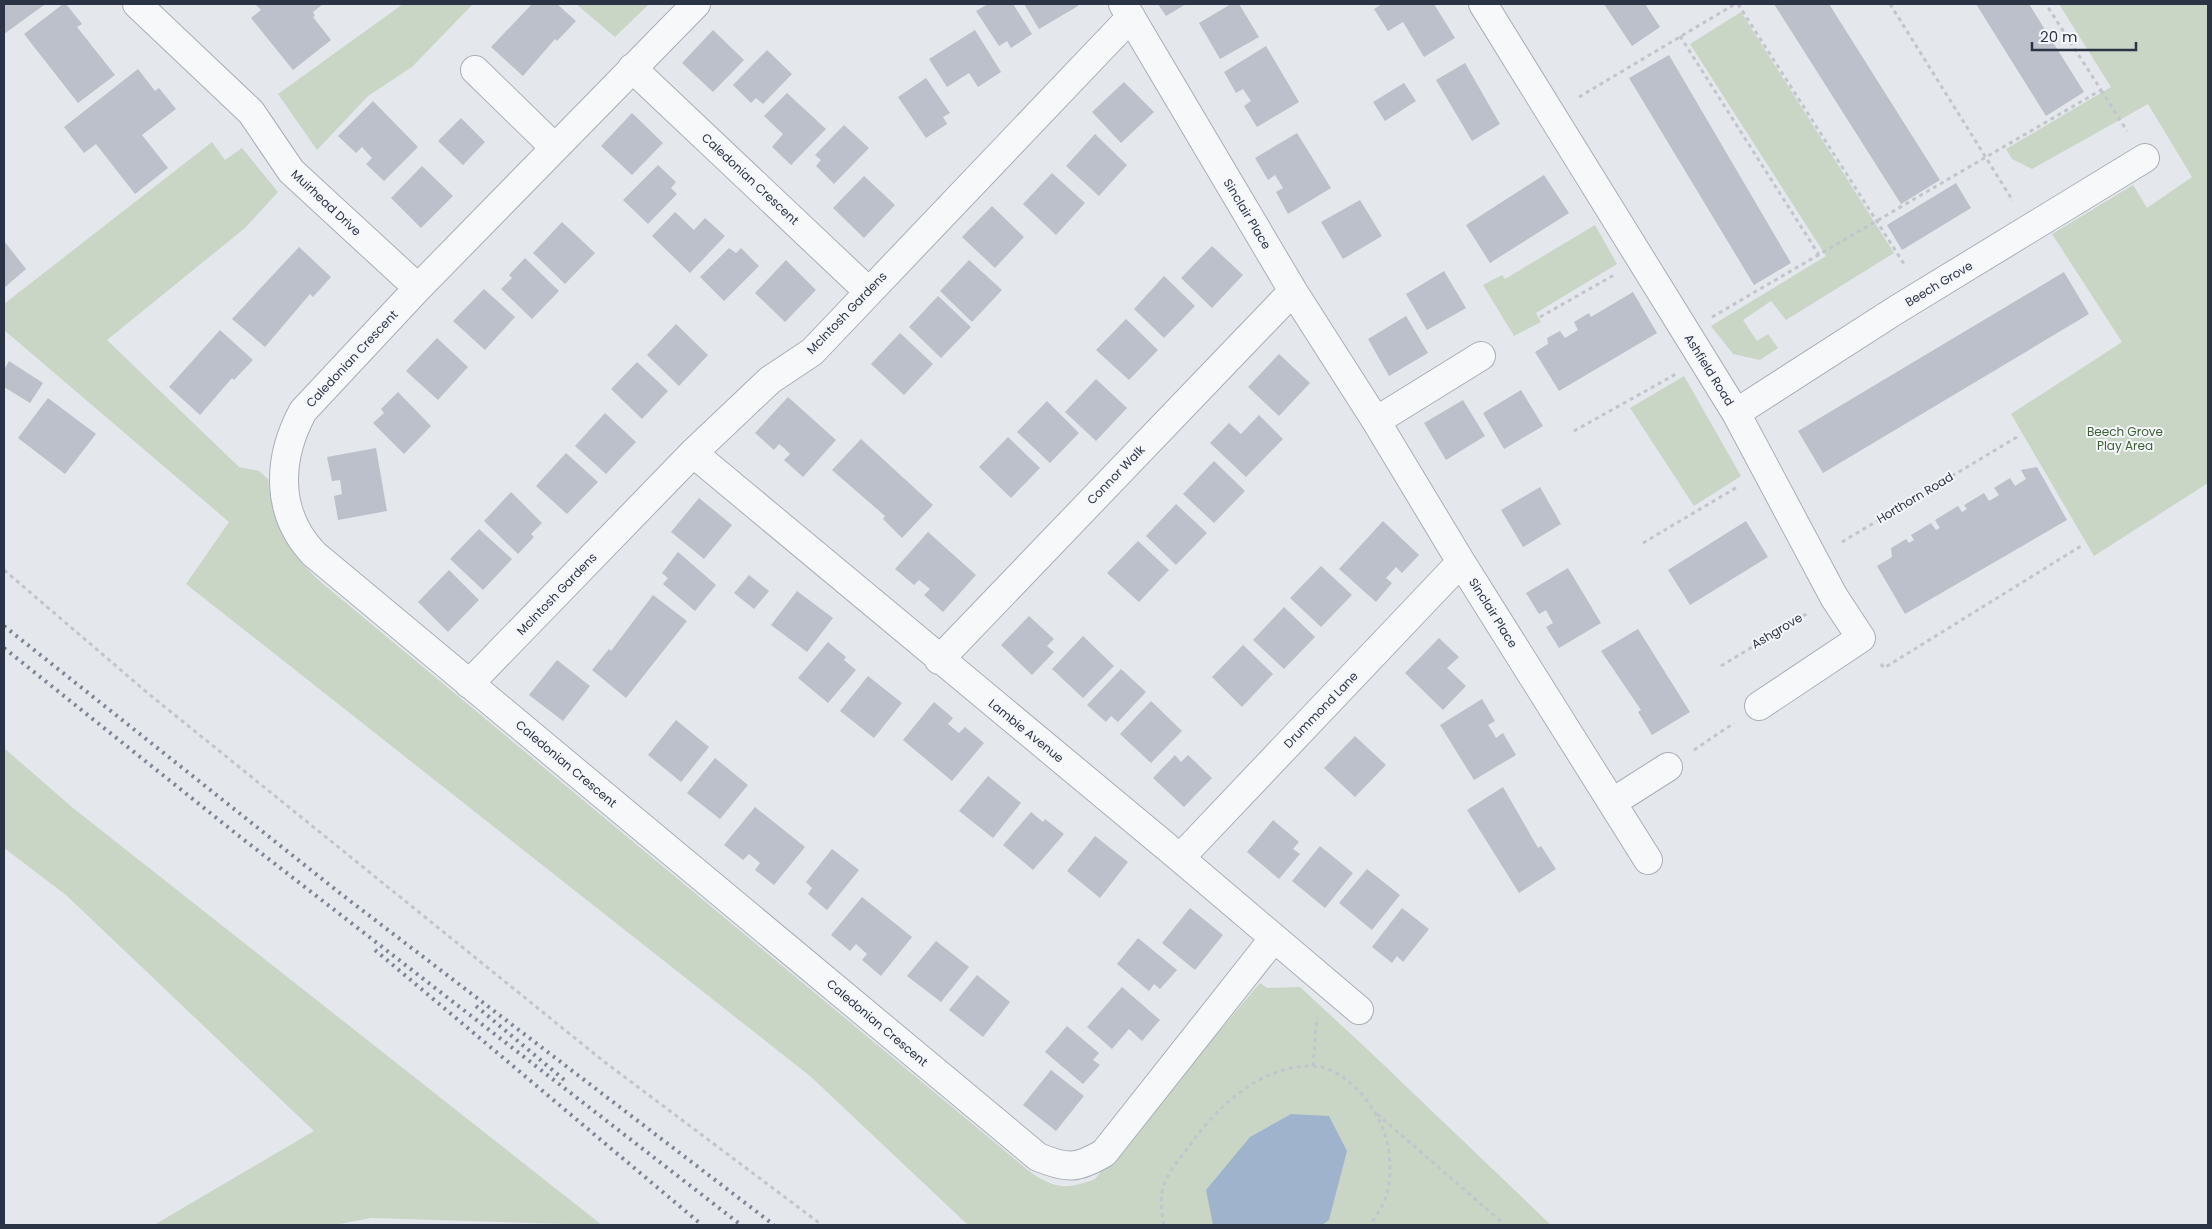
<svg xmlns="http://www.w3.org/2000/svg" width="2212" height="1229" font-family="Poppins,sans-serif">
<rect width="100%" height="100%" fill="#e4e7ec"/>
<path fill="#c9d6c5" d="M403,4H473L412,67L368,96L317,150L278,94Z
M576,4H649L615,37Z
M2059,4H2208V483L2094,556L2011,414L2122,342L2052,234L2133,185L2147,208L2192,177L2148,104L2032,169L2012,159L2006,149L2111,87Z
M1741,12L1894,253L1786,320L1771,301L1743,320L1757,341L1768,334L1778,348L1760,360L1733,354L1711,326L1826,256L1690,44Z
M212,142L225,160L242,148L278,192L245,228L107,340L239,467L259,471L268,479C274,527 287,551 322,583L1029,1171C1054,1189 1067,1190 1095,1179L1260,983L1267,988L1300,987L1367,1049L1551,1225H968L810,1076L186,584L229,522L4,330V304Z
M1595,225L1617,264L1536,313L1541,322L1514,336L1483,285L1502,275L1505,279Z
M1684,376L1741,476L1694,506L1630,408Z
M4,748L73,808L602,1225L371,1218L334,1225H154L314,1131L66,895L4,848Z"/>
<path fill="#9fb4cc" d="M1291,1114L1329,1116L1347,1151L1329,1220L1322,1225H1213L1206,1190L1250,1137Z"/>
<path fill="#bbc0ca" d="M4,4H43L44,5L4,34Z
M63,4H66L82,24L77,27L115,75L78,103L24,34Z
M255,4H323L313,12L315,16L313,17L331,40L293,70L251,18L261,10Z
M532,4H557L576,21L557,41L555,39L523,76L491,47Z
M988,4H1013L1032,34L1011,48L1007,41L999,46L976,11Z
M1024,4H1077L1078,6L1039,29Z
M1158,4H1186L1166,16Z
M1231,4H1239L1259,37L1220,59L1199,23Z
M1382,4H1434L1455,38L1424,57L1403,22L1388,31L1374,9Z
M1604,4H1645L1660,27L1632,46Z
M1774,4H1829L1940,180L1901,204Z
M1976,4H2029L2084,92L2046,116Z
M713,30L744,60L713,92L682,63Z
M975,30L1001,72L978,87L969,73L947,87L929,59Z
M1266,46L1299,102L1257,127L1244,106L1251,101L1243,89L1236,93L1224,72Z
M767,50L792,74L763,104L756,98L751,103L733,85Z
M1669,55L1791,263L1754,285L1629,78Z
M1465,63L1500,124L1472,141L1436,80Z
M138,69L155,91L159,88L176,109L142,135L168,168L135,194L96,144L84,153L64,127Z
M926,78L950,113L943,117L947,124L926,138L898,97Z
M1124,82L1154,112L1121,143L1092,112Z
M1404,83L1416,101L1385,121L1373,102Z
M787,93L826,129L791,165L772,147L783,134L764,116Z
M373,101L418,147L384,181L366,164L372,158L362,147L356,153L338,136Z
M632,113L663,143L632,175L601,146Z
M461,118L485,142L463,165L438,141Z
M844,125L869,148L834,184L816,166L821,160L815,155Z
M1297,133L1331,188L1288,214L1276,192L1283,188L1275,175L1268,180L1255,158Z
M1095,134L1127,165L1099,196L1066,166Z
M658,165L676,182L671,188L677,194L648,224L623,200Z
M422,166L453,196L421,228L391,198Z
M1052,173L1085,203L1056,235L1023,204Z
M1544,175L1569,213L1490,263L1466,225Z
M864,176L895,205L864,238L833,208Z
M1956,183L1971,208L1902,250L1887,225Z
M1360,200L1382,236L1343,259L1321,222Z
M992,206L1024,237L995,268L962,237Z
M675,212L694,230L705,218L725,236L690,273L652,236Z
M562,222L595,253L565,284L533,253Z
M4,241L26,269L4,288Z
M1212,246L1243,275L1212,308L1181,278Z
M299,247L331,277L313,297L310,294L265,347L232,319Z
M729,248L736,253L741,248L759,266L724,301L700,277Z
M525,258L559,291L532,319L501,289L512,278L509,275Z
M786,260L816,290L785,322L755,293Z
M969,260L1002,290L972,322L940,291Z
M1444,271L1466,308L1427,330L1406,294Z
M2064,272L2089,314L1823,473L1798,431Z
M1164,276L1195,306L1164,338L1134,309Z
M484,289L515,317L485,350L453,321Z
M1633,292L1657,333L1559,391L1535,352L1548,344L1547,338L1560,331L1565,338L1578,330L1574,322L1589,313L1591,317Z
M938,296L971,327L941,358L909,327Z
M1406,316L1428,353L1389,376L1368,339Z
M1126,319L1158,350L1129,380L1096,350Z
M676,324L708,355L679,386L647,355Z
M220,330L253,360L234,380L232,378L200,415L169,387Z
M900,333L933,364L904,395L871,364Z
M437,338L468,367L438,400L406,371Z
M1279,354L1310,383L1279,416L1248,387Z
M9,361L43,383L30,403L4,387V370Z
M637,362L668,391L642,419L611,389Z
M1096,379L1127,408L1096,441L1065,412Z
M1521,390L1543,426L1504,449L1483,413Z
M398,392L431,426L404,454L373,423L384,413L381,409Z
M788,397L836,440L803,477L784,460L790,454L784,448L779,444L774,450L755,433Z
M48,398L96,434L65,474L18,438Z
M1463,400L1485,436L1446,460L1424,423Z
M1047,401L1079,433L1050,463L1017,432Z
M605,413L636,442L606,474L575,446Z
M1259,415L1283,439L1246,477L1210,443L1229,423L1241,434Z
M1008,437L1040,468L1011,498L979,467Z
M861,439L933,505L902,538L883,519L885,516L832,470Z
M376,448L387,511L338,520L334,496L342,494L340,480L332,481L327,457Z
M566,453L598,482L567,514L536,486Z
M1214,461L1245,491L1214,523L1183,494Z
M2037,467L2067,520L1905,614L1877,566L1892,557L1891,548L1906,539L1909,543L1914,540L1911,535L1931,523L1936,530L1940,528L1935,520L1958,506L1962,512L1967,509L1964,505L1984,493L1989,501L1999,495L1994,488L2010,478L2015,486L2026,479L2021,470Z
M1540,487L1561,524L1523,547L1501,510Z
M511,492L542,523L531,534L534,537L518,554L484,521Z
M699,498L732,525L704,559L671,532Z
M1176,504L1207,533L1176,565L1146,536Z
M1383,521L1419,555L1402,573L1396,567L1386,578L1392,583L1376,602L1339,569Z
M1746,521L1768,557L1690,605L1668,570Z
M479,529L512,559L483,590L450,559Z
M928,532L976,575L943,612L924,595L930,589L924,584L919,580L914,585L895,569Z
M1138,541L1169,570L1139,602L1107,573Z
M678,552L716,585L695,611L663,584L668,578L662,573Z
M1321,566L1352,595L1321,627L1290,598Z
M1568,568L1601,623L1559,648L1546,627L1553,623L1546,610L1539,614L1526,593Z
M449,570L479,600L448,632L418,602Z
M749,575L769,591L754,609L734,593Z
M797,591L833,618L807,652L771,625Z
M653,595L687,621L626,698L592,670L609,649L611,651Z
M1284,607L1315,637L1284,669L1253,640Z
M1029,616L1054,639L1047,646L1054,652L1032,675L1001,645Z
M1638,629L1690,712L1652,735L1638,712L1641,710L1601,651Z
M1083,636L1114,666L1083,698L1052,669Z
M1439,638L1459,657L1447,668L1466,686L1443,710L1405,673Z
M828,642L846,657L844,660L856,670L828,703L798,678Z
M1243,645L1273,674L1242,707L1212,677Z
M557,660L590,686L563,721L529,695Z
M1121,669L1146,692L1118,722L1111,716L1106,722L1087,705Z
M868,676L902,703L874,738L840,711Z
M1482,699L1495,721L1488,725L1492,731L1496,738L1503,733L1516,755L1474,780L1440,725Z
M1151,701L1182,731L1151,763L1120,734Z
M934,702L953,718L948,724L959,733L965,727L984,743L952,781L903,740Z
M676,720L709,747L681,782L648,755Z
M1355,736L1386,765L1355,797L1324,768Z
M1175,755L1181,762L1188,755L1212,778L1184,807L1153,778Z
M715,758L748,785L720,819L687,793Z
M988,776L1021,803L993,838L959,811Z
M1503,787L1538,848L1541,846L1556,869L1519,893L1467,810Z
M755,807L805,847L774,885L755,870L760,863L754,858L749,854L743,860L724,845Z
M1031,812L1043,822L1045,819L1064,834L1033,870L1003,845Z
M1273,820L1299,842L1293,849L1300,854L1279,879L1247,852Z
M1095,836L1128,862L1100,898L1067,871Z
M1320,846L1353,873L1325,908L1292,881Z
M832,849L859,870L827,910L808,894L812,888L806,882Z
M1367,869L1400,895L1372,930L1339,903Z
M862,897L912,937L881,976L862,960L867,954L856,944L850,951L831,935Z
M1190,908L1223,935L1195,970L1162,943Z
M1402,908L1429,929L1403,962L1397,956L1392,963L1372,947Z
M1138,938L1177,970L1160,989L1154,984L1149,991L1117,964Z
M936,941L969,967L941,1002L907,976Z
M977,975L1010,1002L983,1037L949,1010Z
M1122,987L1160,1020L1142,1041L1129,1029L1112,1049L1087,1027Z
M1067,1026L1099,1053L1093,1060L1100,1065L1083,1084L1045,1052Z
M1051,1070L1084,1096L1056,1131L1023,1105Z"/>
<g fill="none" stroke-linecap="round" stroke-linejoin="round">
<defs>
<path id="minor" d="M137,4L251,112L291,171L418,288
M696,4L418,288L303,411C277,459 275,513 314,554L1038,1157C1067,1169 1077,1169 1104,1153L1274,938
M1123,4L1293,291L1376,421L1461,562L1648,860
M1483,4L1736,413L1834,597L1861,638L1759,706
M632,68L868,291
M475,70L555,148
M1736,413L1896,310L2145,158
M1376,421L1481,356
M693,453L1180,858L1359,1010
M939,660L1293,291
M469,684L693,453L770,380L812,352L1131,17
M1613,802L1668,767
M1180,858L1461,562"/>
</defs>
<use href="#minor" stroke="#a9aeb7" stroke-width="30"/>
<path stroke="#c2c5cb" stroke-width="3" stroke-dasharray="4 4" stroke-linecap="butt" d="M1738,4L1906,267
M1890,4L2013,201
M1680,36L1819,255
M2101,90L2127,131
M1579,97L1735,4
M1540,317L1614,275
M1712,317L2101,90L2046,4
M1574,431L1676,374
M1842,542L2017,437
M1643,543L1739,486
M4,570L150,695L602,1060L822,1225
M1881,664L1884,668L2081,546
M1721,666L1808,613
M1694,750L1734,723
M1313,1066L1317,1017
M1377,1114L1505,1225
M1164,1225C1161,1213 1160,1197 1164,1184C1169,1172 1179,1159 1187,1149C1216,1108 1258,1066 1312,1066C1343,1066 1375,1104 1384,1132C1390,1147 1391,1169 1389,1185C1387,1200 1378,1213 1370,1225"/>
<use href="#minor" stroke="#f7f8fa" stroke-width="28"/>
<path stroke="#7d8696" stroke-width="4" stroke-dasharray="2.5 5" stroke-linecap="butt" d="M4,626L341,894L774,1225
M4,648L239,836L741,1225
M375,950L702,1225
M476,1006L568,1083"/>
</g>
<g text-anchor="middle" stroke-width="4" stroke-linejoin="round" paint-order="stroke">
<g font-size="12" fill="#2b3445" stroke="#f4f6f9">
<text transform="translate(750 179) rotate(43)" y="4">Caledonian Crescent</text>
<text transform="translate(326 203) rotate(43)" y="4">Muirhead Drive</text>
<text transform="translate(1247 214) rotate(59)" y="4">Sinclair Place</text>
<text transform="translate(1939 284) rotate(-31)" y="4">Beech Grove</text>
<text transform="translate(847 313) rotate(-46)" y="4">McIntosh Gardens</text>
<text transform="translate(352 359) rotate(-47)" y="4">Caledonian Crescent</text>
<text transform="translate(1709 370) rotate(58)" y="4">Ashfield Road</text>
<text transform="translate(1116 475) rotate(-46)" y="4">Connor Walk</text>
<text transform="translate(1915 498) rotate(-31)" y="4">Horthorn Road</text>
<text transform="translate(557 594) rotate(-46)" y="4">McIntosh Gardens</text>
<text transform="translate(1493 613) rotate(58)" y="4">Sinclair Place</text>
<text transform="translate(1777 631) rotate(-31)" y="4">Ashgrove</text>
<text transform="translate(1321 710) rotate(-46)" y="4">Drummond Lane</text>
<text transform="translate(1026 731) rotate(39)" y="4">Lambie Avenue</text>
<text transform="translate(566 764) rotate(40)" y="4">Caledonian Crescent</text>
<text transform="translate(877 1023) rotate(40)" y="4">Caledonian Crescent</text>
</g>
<g font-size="12" fill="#3f6138" stroke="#f4f6f9">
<text x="2125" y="436">Beech Grove<tspan x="2125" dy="14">Play Area</tspan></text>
</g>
</g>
<rect width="2212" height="1229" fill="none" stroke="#2b3445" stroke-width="10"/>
<path d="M2032 42v8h104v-8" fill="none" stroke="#2b3445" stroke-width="2.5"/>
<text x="2040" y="42" font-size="15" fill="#2b3445" stroke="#f4f6f9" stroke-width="4" paint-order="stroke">20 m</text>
</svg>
